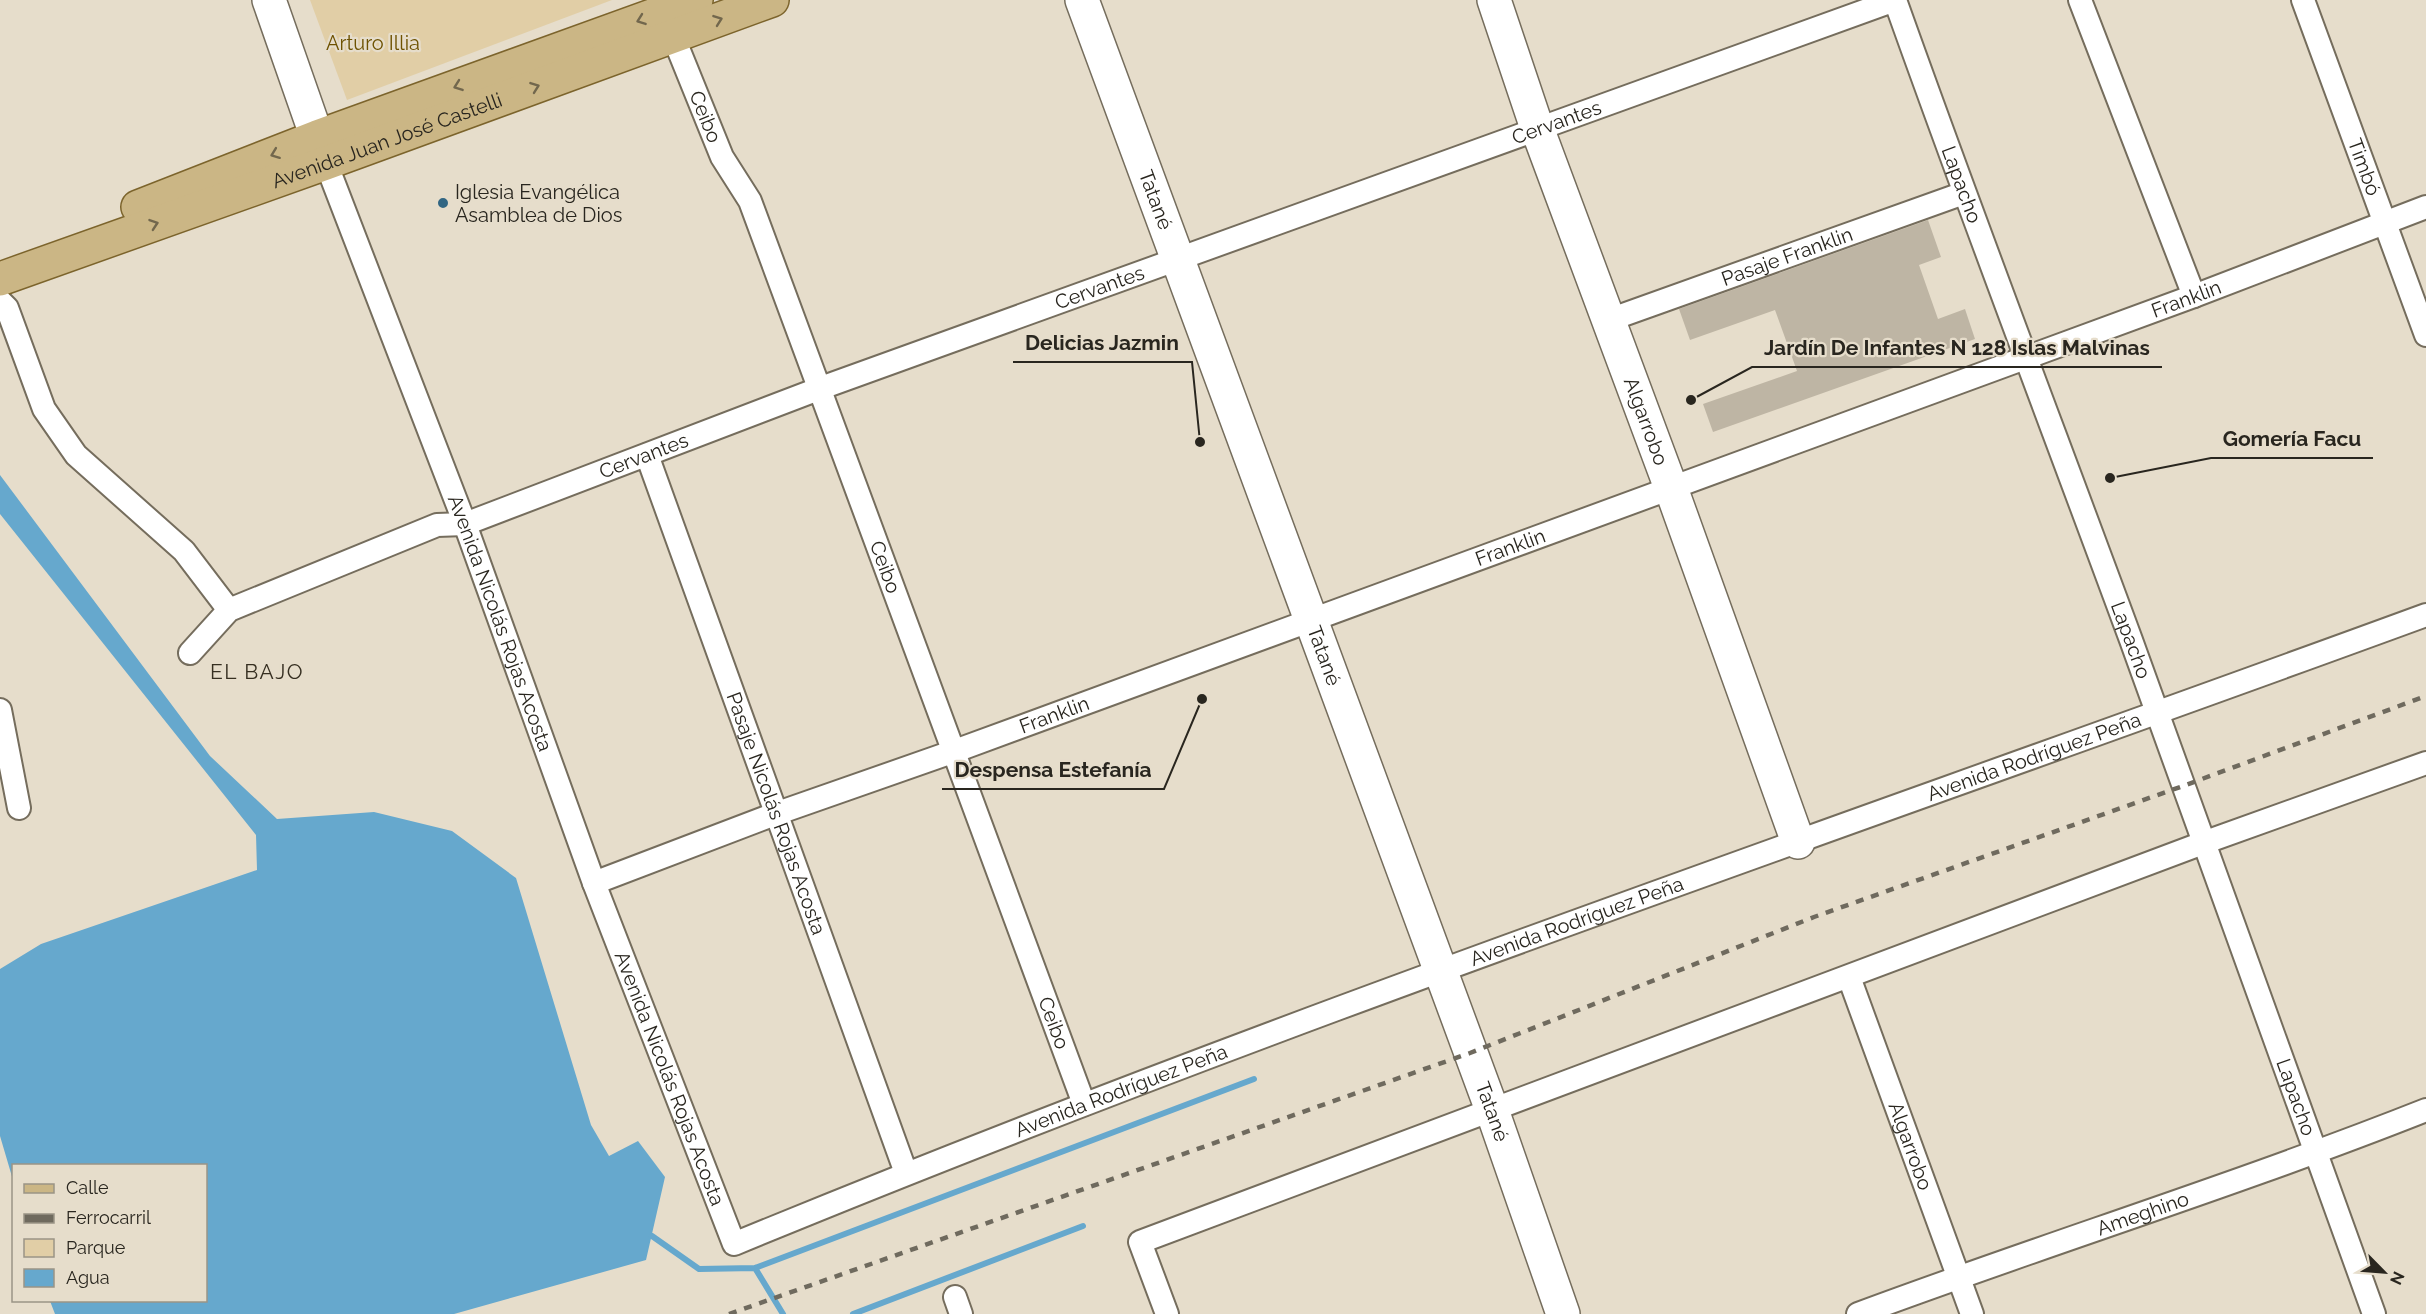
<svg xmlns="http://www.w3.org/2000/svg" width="2426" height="1314" font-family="Raleway,sans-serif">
<rect width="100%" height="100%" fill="#e6ddcb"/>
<path fill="#e1cea6" d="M310,0H612L347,100Z"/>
<path fill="#66a8cd" d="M0,475L210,756L277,819L374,812L452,831L516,878L591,1125L609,1156L638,1141L665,1177L646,1260L454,1314H55L50,1301L206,1300V1166H14L13,1180L0,1136V969L41,944L257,870L256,835L0,514Z"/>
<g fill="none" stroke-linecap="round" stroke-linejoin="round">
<path stroke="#66a8cd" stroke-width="6" d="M652,1236L699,1269L755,1268L1254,1079
M755,1268L783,1314
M853,1314L1083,1226"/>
</g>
<path fill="#beb5a4" d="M1928,220L1941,257L1919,265L1938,319L1965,309L1975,339L1713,432L1703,404L1797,371L1775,310L1690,340L1679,309Z"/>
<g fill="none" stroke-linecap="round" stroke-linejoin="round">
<defs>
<g id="street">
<path d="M2080,0L2194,296"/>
<path id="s1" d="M2303,0L2426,335"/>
<path id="s2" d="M673,36L722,157L750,201L1084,1104"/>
<path id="s3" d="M326,163L465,524L594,883L734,1244C1291,1014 1861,822 2426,615"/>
<path d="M0,301L7,308L44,409L76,455L184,551L229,610"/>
<path id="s4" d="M1609,320L1964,193"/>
<path id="s5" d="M647,455L906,1173"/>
<path id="s6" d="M190,653L229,610L437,525L465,524L821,388L1895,0C1971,214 2052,426 2131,640C2213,864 2293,1089 2374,1314"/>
<path d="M0,710L19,808"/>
<path id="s7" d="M594,883L775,814L955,751L2194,296L2426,207"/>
<path id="s8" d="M1849,977L1972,1314"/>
<path d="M955,1297L961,1314"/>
<path d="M1167,1314L1140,1242L2203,843L2426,763"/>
<path id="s9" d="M1858,1314C2046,1244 2239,1184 2426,1110"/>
</g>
<g id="secondary">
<path d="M269,0L326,163"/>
<path id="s10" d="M1082,0L1492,1110L1563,1314"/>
<path id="s11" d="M1494,0L1537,128L1671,488L1798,842"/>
</g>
<g id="primary">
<path d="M138,207L317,137L696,0"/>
<path id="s12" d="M0,279L326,163L772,0"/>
</g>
</defs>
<use href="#street" stroke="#756d5d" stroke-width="26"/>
<use href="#secondary" stroke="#756d5d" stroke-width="36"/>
<use href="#primary" stroke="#7c642c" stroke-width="36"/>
<use href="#street" stroke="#fff" stroke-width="22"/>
<use href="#secondary" stroke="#fff" stroke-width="33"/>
<use href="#primary" stroke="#cbb685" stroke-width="33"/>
<path stroke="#6f6a5e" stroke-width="4.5" stroke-dasharray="8 8" stroke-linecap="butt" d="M729,1314L1470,1053L1814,917L2183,786L2426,696"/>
</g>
<defs><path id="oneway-chevron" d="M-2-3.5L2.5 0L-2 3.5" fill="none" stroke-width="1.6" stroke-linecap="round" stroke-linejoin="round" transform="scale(1.5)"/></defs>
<g stroke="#72674d">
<use href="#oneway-chevron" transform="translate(641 20) rotate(160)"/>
<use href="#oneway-chevron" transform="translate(718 20) rotate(-20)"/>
<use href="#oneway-chevron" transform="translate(458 86) rotate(160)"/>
<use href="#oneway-chevron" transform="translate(535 87) rotate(-20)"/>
<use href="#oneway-chevron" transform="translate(275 154) rotate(159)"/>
<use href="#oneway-chevron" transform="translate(154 224) rotate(-19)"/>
</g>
<circle fill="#326683" stroke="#e6ddcb" stroke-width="2" cx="443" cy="203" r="6"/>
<g text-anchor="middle" stroke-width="4.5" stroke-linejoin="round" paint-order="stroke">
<g font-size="20" fill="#6e5200" stroke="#e6ddcb">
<text x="373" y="50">Arturo Illia</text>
</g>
<g font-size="20" fill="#29261f" stroke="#e6ddcb">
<text dy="7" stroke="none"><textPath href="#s2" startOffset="87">Ceibo</textPath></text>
<text dy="7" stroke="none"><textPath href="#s6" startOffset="1474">Cervantes</textPath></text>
<text dy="7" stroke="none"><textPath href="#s12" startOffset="411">Avenida Juan José Castelli</textPath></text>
<text dy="7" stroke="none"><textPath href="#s1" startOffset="178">Timbó</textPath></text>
<text dy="7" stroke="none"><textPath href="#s6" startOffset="2030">Lapacho</textPath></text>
<text dy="7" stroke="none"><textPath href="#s10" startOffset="213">Tatané</textPath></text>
<text dy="7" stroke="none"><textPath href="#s4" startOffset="189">Pasaje Franklin</textPath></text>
<text dy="7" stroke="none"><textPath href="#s6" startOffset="988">Cervantes</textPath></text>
<text dy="7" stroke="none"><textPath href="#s7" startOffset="1696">Franklin</textPath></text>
<text dy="7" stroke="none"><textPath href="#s11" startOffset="448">Algarrobo</textPath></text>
<text dy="7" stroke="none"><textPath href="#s6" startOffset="502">Cervantes</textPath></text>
<text dy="7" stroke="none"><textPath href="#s7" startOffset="976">Franklin</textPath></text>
<text dy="7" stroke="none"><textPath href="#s2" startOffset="573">Ceibo</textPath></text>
<text dy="7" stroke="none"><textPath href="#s3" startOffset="492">Avenida Nicolás Rojas Acosta</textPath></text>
<text dy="7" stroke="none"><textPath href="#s6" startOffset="2516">Lapacho</textPath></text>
<text dy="7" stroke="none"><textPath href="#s10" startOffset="699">Tatané</textPath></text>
<text dy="7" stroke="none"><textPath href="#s7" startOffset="490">Franklin</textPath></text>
<text dy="7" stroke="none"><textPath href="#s3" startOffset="2544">Avenida Rodríguez Peña</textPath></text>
<text dy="7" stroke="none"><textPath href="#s5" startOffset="381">Pasaje Nicolás Rojas Acosta</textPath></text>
<text dy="7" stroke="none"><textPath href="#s3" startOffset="2058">Avenida Rodríguez Peña</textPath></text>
<text dy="7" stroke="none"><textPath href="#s2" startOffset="1059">Ceibo</textPath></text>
<text dy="7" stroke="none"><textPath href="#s3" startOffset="978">Avenida Nicolás Rojas Acosta</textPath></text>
<text dy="7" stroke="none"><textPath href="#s3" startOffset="1572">Avenida Rodríguez Peña</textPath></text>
<text dy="7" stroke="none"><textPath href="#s6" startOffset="3002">Lapacho</textPath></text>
<text dy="7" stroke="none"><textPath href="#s10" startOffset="1185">Tatané</textPath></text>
<text dy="7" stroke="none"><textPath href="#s8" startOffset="180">Algarrobo</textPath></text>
<text dy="7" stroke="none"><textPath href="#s9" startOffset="302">Ameghino</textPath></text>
</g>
<g font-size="20" fill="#29261f" stroke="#e6ddcb" text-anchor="start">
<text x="455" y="199">Iglesia Evangélica<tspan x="455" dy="23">Asamblea de Dios</tspan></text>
</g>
<g font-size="21" letter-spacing="1.5" fill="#362f21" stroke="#e6ddcb">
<text x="257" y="679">EL BAJO</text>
</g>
</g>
<path fill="none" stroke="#29261f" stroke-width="2" d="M1200 442L1192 362H1013M1691 400L1752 367H2162M2110 478L2211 458H2373M1202 699L1164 789H942"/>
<g fill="#29261f" stroke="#e6ddcb" stroke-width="2">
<circle cx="1200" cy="442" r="6"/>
<circle cx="1691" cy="400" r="6"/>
<circle cx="2110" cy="478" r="6"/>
<circle cx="1202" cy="699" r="6"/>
</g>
<g font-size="21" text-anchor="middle" font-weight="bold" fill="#29261f" stroke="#e6ddcb" stroke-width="4.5" stroke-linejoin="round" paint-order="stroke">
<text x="1102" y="350">Delicias Jazmin</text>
<text x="1957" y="355">Jardín De Infantes N 128 Islas Malvinas</text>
<text x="2292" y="446">Gomería Facu</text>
<text x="1053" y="777">Despensa Estefanía</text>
</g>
<rect x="12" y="1164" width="195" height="138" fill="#e6ddcb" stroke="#9a9486" stroke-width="1.5"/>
<rect x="24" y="1184" width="30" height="9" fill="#cbb685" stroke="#9a9486" stroke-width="1.5"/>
<text x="66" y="1194" font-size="18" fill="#29261f">Calle</text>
<rect x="24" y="1214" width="30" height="9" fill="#6f6a5e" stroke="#9a9486" stroke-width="1.5"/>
<text x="66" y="1224" font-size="18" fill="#29261f">Ferrocarril</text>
<rect x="24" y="1239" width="30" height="18" fill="#e1cea6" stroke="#9a9486" stroke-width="1.5"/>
<text x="66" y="1254" font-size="18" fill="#29261f">Parque</text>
<rect x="24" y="1269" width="30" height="18" fill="#66a8cd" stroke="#9a9486" stroke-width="1.5"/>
<text x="66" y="1284" font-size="18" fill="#29261f">Agua</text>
<g transform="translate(2384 1272) rotate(115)" stroke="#e6ddcb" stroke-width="4.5" paint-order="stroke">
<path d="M0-4.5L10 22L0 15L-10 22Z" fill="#29261f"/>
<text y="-9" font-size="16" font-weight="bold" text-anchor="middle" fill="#29261f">N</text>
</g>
</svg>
